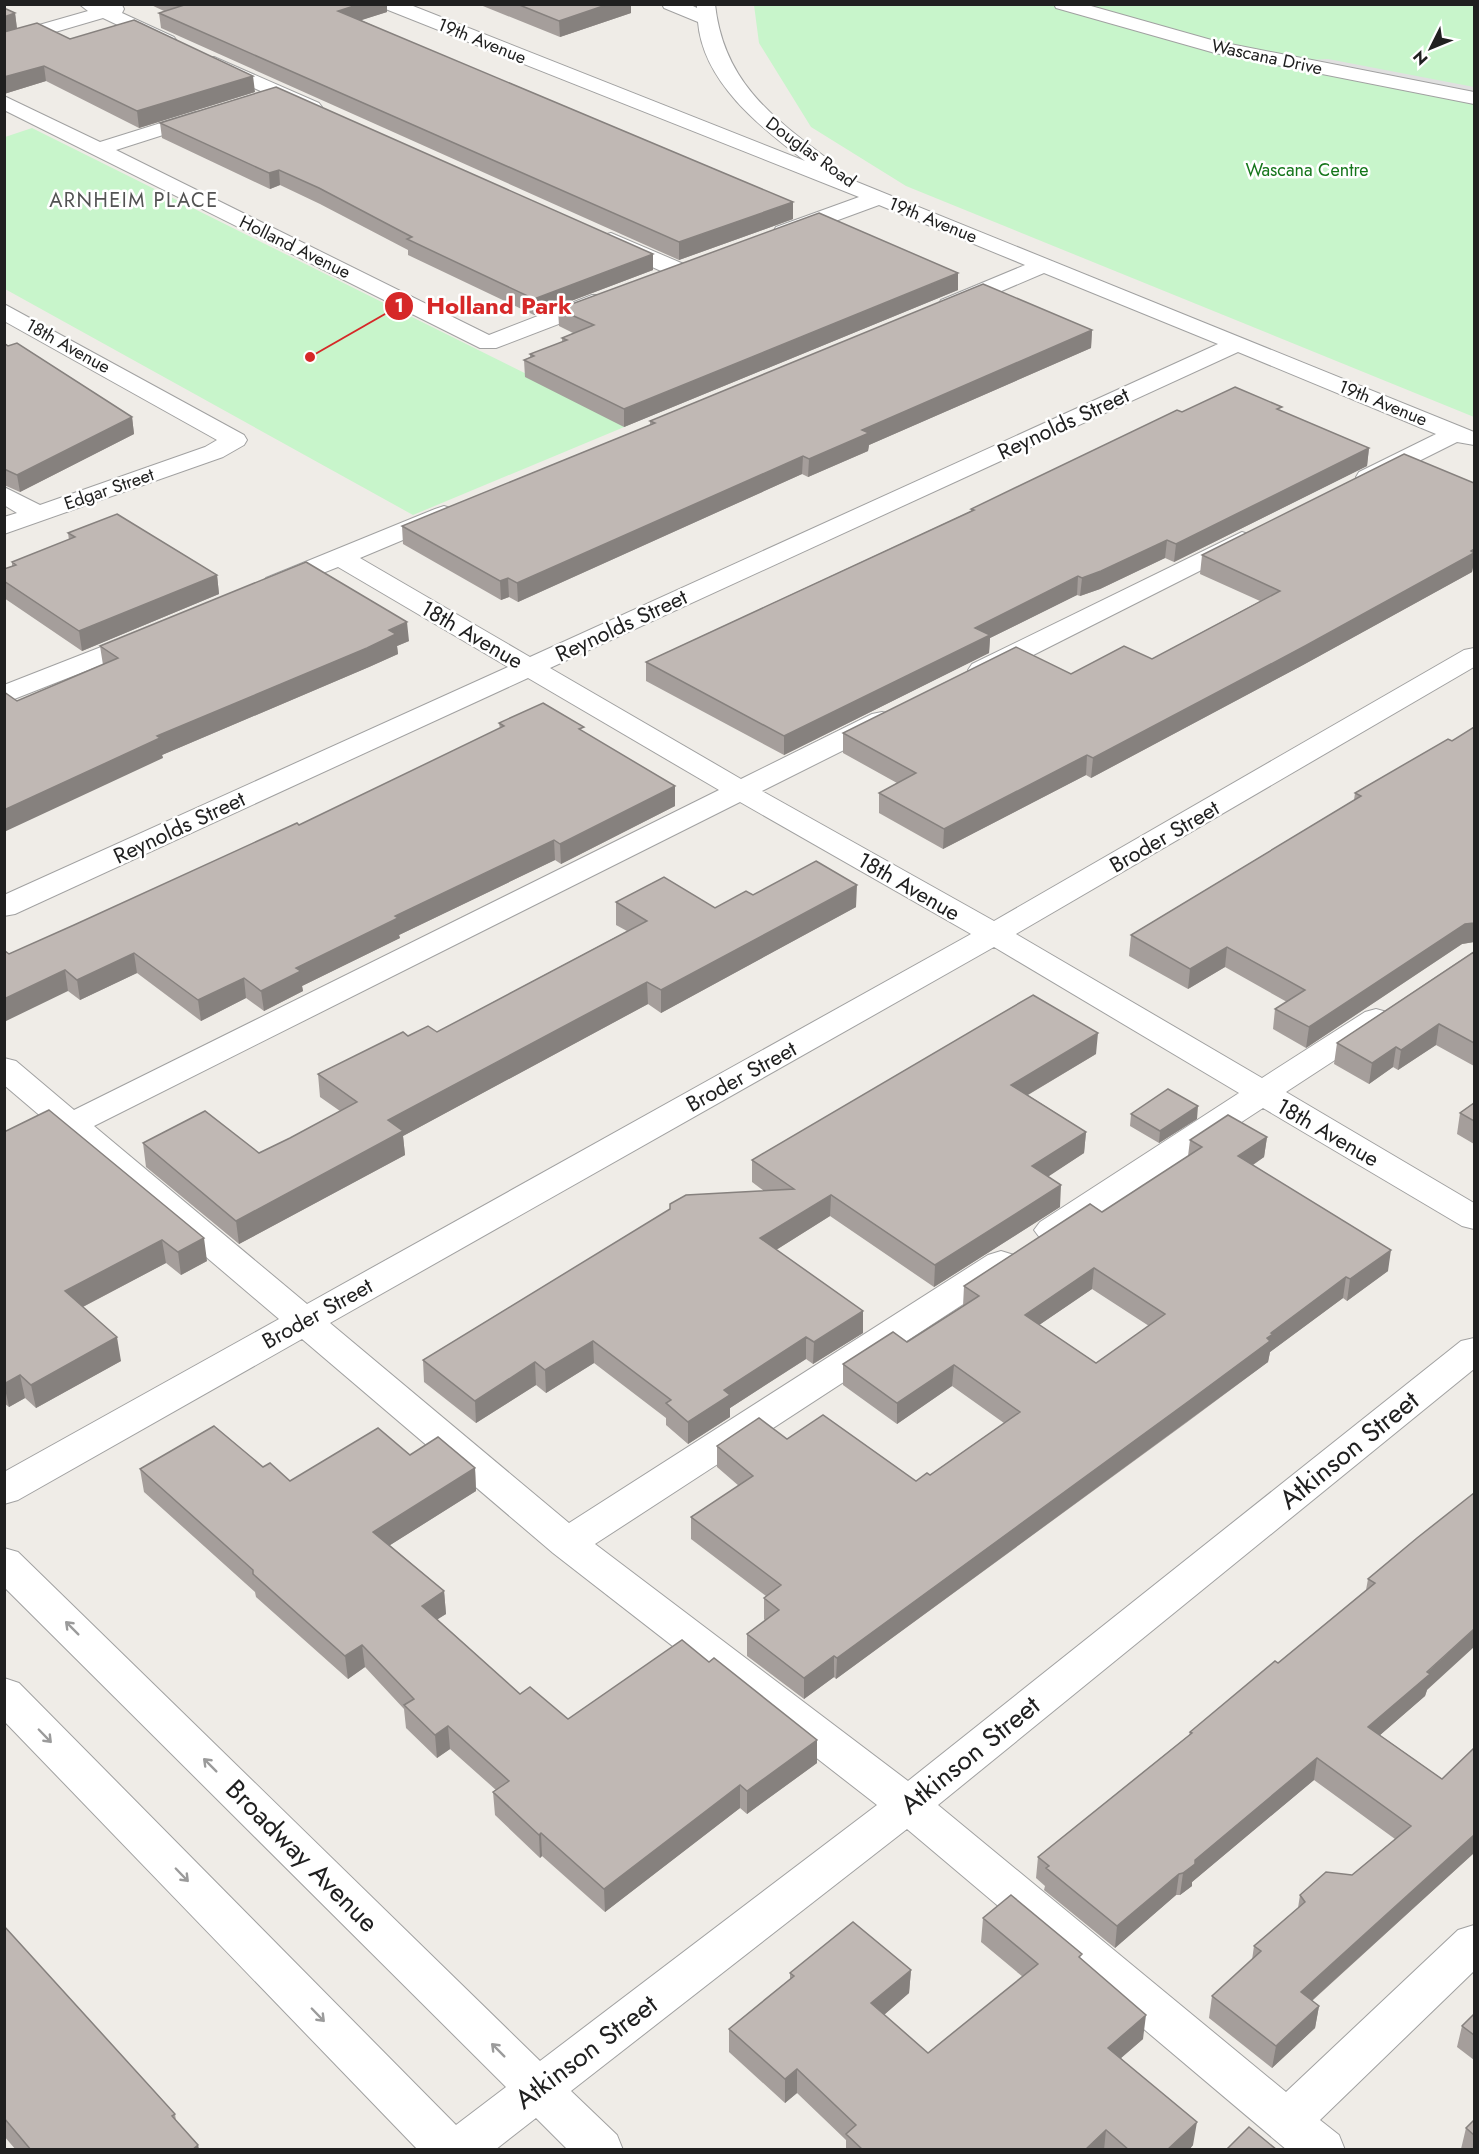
<svg xmlns="http://www.w3.org/2000/svg" width="1479" height="2154" font-family="Jost,sans-serif">
<rect width="100%" height="100%" fill="#efece7"/>
<path fill="#c8f5cb" d="M754,5H1474V417L906,186L811,127L759,43Z
M32,128L629,425L413,515L5,289V137Z"/>
<path fill="#e0e0e0" d="M1328,59L1474,87V98L1306,60Z"/>
<g fill="none" stroke-linecap="round" stroke-linejoin="round">
<defs>
<path id="minor" d="M79,4L122,5L124,9L122,13L174,37L177,41L174,45H160L103,18L4,47V35L88,11Z
M381,4H408L805,161C760,127 703,82 698,22L664,8L662,4H689L697,8V4H715C723,79 769,115 825,157L828,161L820,167L1474,432V445L1457,442L1377,482L1368,484L1359,482L1356,477L1359,472L1436,434L1238,352L550,668L741,779L872,714L882,712L892,714L896,720L892,726L762,791L994,921L1464,650L1474,648V667L1016,934L1262,1078L1365,1012L1376,1009L1387,1012L1392,1019L1387,1026L1286,1092L1474,1203V1229L1462,1226L1263,1108L1064,1238L1052,1241L1040,1238L1034,1230L1040,1222L1239,1093L994,947L330,1323L569,1523L988,1255L1001,1251L1014,1255L1019,1263L1014,1271L595,1544L908,1781L1461,1341L1474,1338V1369L938,1805L1286,2092L1458,1930L1474,1925V1971L1320,2120L1339,2135L1345,2150H1287L907,1829L571,2091L617,2135L623,2150H568L536,2118L495,2150H418L4,1721V1678L19,1683L456,2125L506,2087L4,1587V1548L18,1552L540,2061L877,1805L553,1553L302,1339L18,1500L4,1504V1472L279,1319L4,1085V1058L16,1061L74,1110L719,790L528,678L15,914L4,916V895L508,667L338,567L275,592L266,590L262,584L266,578L435,509L444,506L453,509L457,514L453,519L360,558L530,657L1218,344L1044,273L957,310H941L938,305L941,300L1025,265L879,205L792,237H776L773,232L776,227L859,197L383,8ZM740,802L971,934L307,1304L94,1126Z
M1054,4H1084L1215,41L1474,92V104L1215,53L1056,8Z
M214,57L319,103L322,107L319,111H305L207,67L204,63L207,59Z
M4,96L100,142L196,112H210L213,116L210,120L116,150L489,335L592,295H608L611,300L608,305L496,348H480L4,110Z
M611,233L686,265L689,270L686,275H670L603,245L600,240L603,235Z
M4,304L244,435L247,440L244,445L223,457L4,534V517L17,513L4,505V487L40,505L205,447L217,440L4,321Z
M1242,532L1251,535L1255,540L1251,545L992,676L982,678L972,676L968,670L972,664Z
M142,631L152,633L156,639L152,645L4,703V685Z"/>
</defs>
<use href="#minor" stroke="#a1a1a1" stroke-width="2"/>
<use href="#minor" fill="#fff" fill-rule="evenodd"/>
</g>
<path fill="#a59e9b" fill-rule="evenodd" d="M149,4H387V12L361,20L793,219L679,260L161,28L159,13L164,11Z
M478,4H631V13L560,37Z
M4,8L15,13L17,29L70,39L255,92L139,128L46,81L4,94Z
M160,123L653,270L534,315L408,255V250L320,204L280,185L270,189L162,138Z
M958,290L624,427L525,377L524,360L530,357V354L562,342V338L573,333L559,326L558,309Z
M1092,330L1091,348L869,445L868,451L808,477L802,474L518,602L509,597L501,600L403,544L402,526L650,425V421Z
M4,343L132,417L134,434L20,492L4,485Z
M1281,411L1369,448L1367,466L1174,562L1165,558L1100,589L1080,596L1077,595L990,638L989,653L784,755L646,681V662L971,511V509L1182,412Z
M68,533L217,575L219,594L82,651L4,598V569L12,566V562L69,540Z
M1202,555L1473,567L1472,572L1303,665L1091,778L1086,775L943,849L879,813V793L897,783L843,753V733L1071,674L1152,659L1260,601L1200,574Z
M409,641L397,646L398,654L369,667L162,755L163,758L17,701L103,665L100,646Z
M499,723L584,732L675,806L561,864L555,860L399,935L400,938L302,986L303,991L264,1011L246,998L201,1021L137,973L80,1000L68,991L9,954L299,825L500,729Z
M1474,727V942L1462,944L1306,1048L1273,1029L1275,1009L1287,1002L1225,967L1188,989L1129,956L1131,935L1354,800L1355,793L1452,741Z
M753,895L856,907L661,1013L648,1004L403,1136L405,1155L239,1244L146,1167L143,1143L259,1153L290,1138L340,1111L320,1097L318,1074L408,1036L437,1032L627,931L616,925V902L715,908Z
M1474,951V1066L1436,1045L1398,1070L1393,1067L1369,1084L1334,1064L1337,1043Z
M1096,1054L1028,1095L1086,1132L1084,1153L1048,1176L1060,1207L934,1287L830,1216L776,1250L863,1333L813,1364L806,1359L730,1408V1417L688,1444L666,1425V1418L594,1363L546,1393L536,1385L476,1423L424,1382L423,1360L764,1191L752,1182V1160Z
M1474,1103V1144L1457,1134L1460,1113Z
M1131,1114L1197,1119L1159,1143L1130,1126Z
M4,1132L207,1261L181,1275L166,1263L83,1307L121,1361L36,1408L25,1398L9,1407L4,1403Z
M1267,1137L1264,1157L1253,1165L1388,1271L1347,1301L1343,1298L1270,1352L1268,1362L1186,1423L836,1679L834,1677L804,1699L747,1656V1634L765,1621L764,1619V1598L766,1596L691,1539V1517L739,1486L717,1467V1446L787,1439L916,1481L930,1475L1004,1423L952,1386L897,1424L843,1385V1364L907,1342L963,1306L964,1286L1102,1212L1188,1156L1190,1140ZM1092,1289L1149,1326L1096,1363L1039,1325Z
M410,1455L475,1468L476,1491L390,1545L444,1591L446,1614L437,1619L520,1694L568,1719L709,1662L817,1740V1763L747,1814L740,1808L605,1912L542,1856L540,1858L495,1815L493,1792L496,1790L450,1749L437,1758L406,1728L404,1709L365,1667L348,1679L256,1597L255,1592L144,1492L140,1469L263,1467L290,1481Z
M1417,1538L1427,1690L1425,1696L1380,1735L1442,1779L1474,1748V1853L1312,2001L1319,2006L1315,2028L1272,2068L1209,2018L1212,1996L1252,1960L1254,1946L1298,1908L1300,1895L1352,1875L1395,1839L1314,1780L1192,1882V1886L1180,1895H1176L1115,1948L1044,1890L1045,1886L1036,1878L1038,1857L1189,1735L1190,1732L1278,1663L1366,1590L1368,1579Z
M983,1918L1081,1959L1143,2039L1121,2058L1193,2145L1189,2150H846V2140L797,2093L785,2103L729,2052V2029L790,1979V1973L911,1970L909,1993L884,2015L928,2053L1023,1977L981,1942Z
M4,1926L175,2114L176,2121L198,2145L199,2150H16L4,2136Z
M1474,2014V2060L1457,2047L1462,2026Z
M1474,2120V2150H1462L1461,2149L1466,2128Z"/>
<path fill="#86817e" d="M360,4H387V12L340,27L338,11Z
M609,4H631V13L560,37L559,21Z
M15,13L17,29L4,33V17Z
M44,66L46,81L4,94V77Z
M253,76L255,92L139,128L137,111Z
M279,170L280,185L270,189L269,173Z
M793,202V219L679,260V242Z
M653,254V270L534,315V299Z
M958,273V290L624,427V409Z
M1092,330L1091,348L869,445L868,451L808,477L809,459L862,430Z
M132,417L134,434L20,492L17,475Z
M1369,448L1367,466L1174,562L1176,544Z
M803,456L802,474L518,602L517,583Z
M1167,540L1165,558L1100,589L1080,596L1082,578Z
M1474,549V566L1473,567L1472,572L1303,665L1091,778L1093,758Z
M217,575L219,594L82,651L79,631Z
M1078,576L1077,595L990,638L989,653L784,755V736L975,628Z
M508,578L509,597L501,600L500,581Z
M407,622L409,641L397,646L398,654L369,667L162,755L163,758L4,832V810L157,736Z
M1087,755L1086,775L943,849L944,829Z
M675,786V806L561,864L560,844Z
M554,840L555,860L399,935L400,938L302,986L303,991L264,1011L261,991L296,968L395,916Z
M857,885L856,907L661,1013V990Z
M1474,923V942L1462,944L1306,1048L1309,1027L1465,924Z
M1227,947L1225,967L1188,989L1190,969Z
M134,953L137,973L80,1000L77,980Z
M65,970L68,991L4,1022V999Z
M244,978L246,998L201,1021L198,1000Z
M647,982L648,1004L403,1136L405,1155L239,1244L236,1221L388,1120Z
M1439,1024L1436,1045L1398,1070L1401,1050Z
M1098,1033L1096,1054L1009,1106L1011,1085Z
M1396,1047L1393,1067L1369,1084L1372,1063Z
M1198,1106L1197,1119L1159,1143L1160,1131Z
M1086,1132L1084,1153L1031,1188L1032,1166Z
M1267,1137L1264,1157L1235,1177L1238,1156Z
M1061,1185L1060,1207L934,1287L935,1265Z
M831,1195L830,1216L760,1260V1238Z
M204,1238L207,1261L181,1275L178,1252Z
M162,1240L166,1263L69,1314L65,1291Z
M1391,1250L1388,1271L1347,1301L1350,1279Z
M1094,1268L1092,1289L1023,1336L1025,1315Z
M1346,1277L1343,1298L1270,1352L1268,1362L836,1679L837,1658L1267,1338L1271,1333Z
M863,1311V1333L813,1364L814,1342Z
M117,1337L121,1361L36,1408L31,1385Z
M806,1337V1359L730,1408V1417L688,1444V1422L724,1390Z
M593,1341L594,1363L546,1393L545,1370Z
M535,1362L536,1385L476,1423L475,1401Z
M954,1365L952,1386L897,1424V1403Z
M20,1375L25,1398L9,1407L4,1384Z
M475,1468L476,1491L376,1554L373,1532Z
M444,1591L446,1614L424,1628L422,1606Z
M1474,1629V1647L1427,1690L1425,1696L1364,1749L1368,1727Z
M362,1645L365,1667L348,1679L345,1656Z
M834,1656V1677L804,1699V1678Z
M448,1726L450,1749L437,1758L435,1735Z
M817,1740V1763L747,1814V1791Z
M1317,1758L1314,1780L1192,1882V1886L1180,1895L1183,1873L1195,1860Z
M740,1785V1808L605,1912L604,1889Z
M541,1833L542,1856L540,1858L539,1835Z
M1474,1835V1853L1297,2014L1301,1992Z
M1179,1874L1176,1895L1115,1948L1117,1926Z
M911,1970L909,1993L870,2027L871,2003Z
M1319,2006L1315,2028L1272,2068L1276,2046Z
M1146,2015L1143,2039L1106,2071L1108,2048Z
M797,2069V2093L785,2103V2079Z
M1197,2122L1193,2145L1189,2150H1167Z
M1106,2130L1104,2150H1085Z
M198,2145L199,2150H192Z"/>
<path fill="#c0b8b4" stroke="#86817e" stroke-width="1.5" fill-rule="evenodd" d="M182,4H360L338,11L793,202L679,242L159,13L184,5Z
M517,4H609L559,21Z
M4,8L15,13L4,17Z
M134,20L253,76L137,111L44,66L4,77V32L37,23L70,39Z
M276,87L653,254L534,299L407,239L412,237L319,188L279,170L269,173L160,123Z
M819,213L958,273L624,409L524,360L534,356L530,354L567,340L562,338L594,325L558,309Z
M983,284L1092,330L862,430L869,433L809,459L803,456L517,583L508,578L500,581L402,526L655,423L650,421Z
M4,343L8,346L17,343L132,417L17,475L4,469Z
M1235,387L1282,407L1277,409L1369,448L1176,544L1167,540L1101,571L1082,578L1078,576L975,628L990,635L784,736L646,662L974,510L971,509L1177,410L1182,412Z
M1404,454L1474,483V549L1471,551L1474,553L1305,646L1093,758L1087,755L944,829L879,793L916,773L843,733L1016,647L1071,674L1124,646L1152,659L1280,591L1202,555Z
M117,514L217,575L79,631L4,581V569L16,565L12,562L75,537L68,533Z
M306,562L407,622L389,630L396,634L367,648L157,736L160,738L4,810V692L17,701L118,658L100,646Z
M543,703L584,727L579,729L675,786L560,844L554,840L395,916L398,918L296,968L301,971L261,991L244,978L198,1000L134,953L77,980L65,970L4,999V952L5,951L9,954L74,925L297,823L299,825L504,726L499,723Z
M1474,727V923L1465,924L1309,1027L1275,1009L1305,990L1227,947L1190,969L1131,935L1361,796L1355,793L1448,739L1452,741Z
M816,861L857,885L661,990L647,982L388,1120L403,1131L236,1221L143,1143L205,1111L259,1153L290,1138L357,1102L318,1074L403,1032L408,1036L428,1026L437,1032L647,921L616,902L664,877L715,908L746,891L753,895Z
M1474,952V1043L1439,1024L1401,1050L1396,1047L1372,1063L1337,1043Z
M1033,995L1098,1033L1011,1085L1086,1132L1032,1166L1061,1185L935,1265L831,1195L760,1238L863,1311L814,1342L806,1337L724,1390L730,1395L688,1422L666,1403L671,1400L593,1341L545,1370L535,1362L475,1401L423,1360L670,1209V1204L686,1195L794,1189L752,1160Z
M1168,1089L1198,1106L1160,1131L1131,1114Z
M1474,1103V1121L1460,1113Z
M49,1110L204,1238L178,1252L162,1240L65,1291L117,1337L31,1385L20,1375L4,1384V1132Z
M1228,1115L1267,1137L1238,1156L1391,1250L1350,1279L1346,1277L1271,1333L1273,1334L1267,1338L1270,1341L1189,1401L837,1658L834,1656L804,1678L747,1634L779,1610L764,1598L781,1585L691,1517L753,1476L717,1446L759,1418L787,1439L823,1415L916,1481L927,1473L930,1475L1020,1412L954,1365L897,1403L843,1364L893,1332L907,1342L979,1296L964,1286L1090,1204L1102,1212L1202,1147L1190,1140ZM1094,1268L1165,1314L1096,1363L1025,1315Z
M214,1426L263,1467L270,1463L290,1481L378,1428L410,1455L438,1437L475,1468L373,1532L444,1591L422,1606L520,1694L530,1687L568,1719L682,1640L709,1662L714,1658L817,1740L747,1791L740,1785L604,1889L541,1833L539,1835L493,1792L509,1781L448,1726L435,1735L404,1705L414,1699L362,1645L345,1656L253,1574V1570L140,1469Z
M1474,1493V1629L1427,1672L1430,1674L1368,1727L1442,1779L1474,1748V1835L1301,1992L1319,2006L1276,2046L1212,1996L1261,1951L1254,1946L1305,1902L1300,1895L1326,1872L1352,1875L1411,1826L1317,1758L1195,1860V1864L1183,1873L1179,1874L1117,1926L1046,1868L1049,1866L1038,1857L1192,1733L1190,1732L1275,1661L1278,1663L1375,1583L1368,1579L1417,1538Z
M1011,1895L1082,1954L1079,1957L1146,2015L1108,2048L1197,2122L1167,2150H1129L1106,2130L1085,2150H863L846,2134L856,2125L797,2069L785,2079L729,2029L794,1976L790,1973L853,1922L911,1970L871,2003L928,2053L1038,1964L983,1918Z
M4,1926L175,2114L172,2116L198,2145L192,2150H31L4,2118Z
M1474,2014V2035L1462,2026Z
M1474,2120V2135L1466,2128Z
M1249,2127L1277,2150H1226Z"/>
<defs><path id="oneway-shaft" d="M-6 0H5M1.5-3L5.5 0L1.5 3" fill="none" stroke-width="1.6" stroke-linecap="round" stroke-linejoin="round" transform="scale(1.5)"/></defs>
<g stroke="#9b9b9b">
<use href="#oneway-shaft" transform="translate(72 1628) rotate(-135)"/>
<use href="#oneway-shaft" transform="translate(45 1736) rotate(46)"/>
<use href="#oneway-shaft" transform="translate(210 1765) rotate(-135)"/>
<use href="#oneway-shaft" transform="translate(182 1875) rotate(46)"/>
<use href="#oneway-shaft" transform="translate(318 2015) rotate(46)"/>
<use href="#oneway-shaft" transform="translate(498 2050) rotate(-135)"/>
</g>
<g text-anchor="middle" stroke-width="5" stroke-linejoin="round" paint-order="stroke">
<g font-size="18" fill="#202020" stroke="#fff">
<text transform="translate(482 41) rotate(22)" y="6">19th Avenue</text>
<text transform="translate(1267 57) rotate(12)" y="6">Wascana Drive</text>
<text transform="translate(811 152) rotate(36)" y="6">Douglas Road</text>
<text transform="translate(933 220) rotate(22)" y="6">19th Avenue</text>
<text transform="translate(295 247) rotate(26)" y="6">Holland Avenue</text>
<text transform="translate(68 346) rotate(29)" y="6">18th Avenue</text>
<text transform="translate(1383 403) rotate(22)" y="6">19th Avenue</text>
<text transform="translate(109 489) rotate(-19)" y="6">Edgar Street</text>
</g>
<g font-size="18" fill="#15761b" stroke="#fff">
<text x="1307" y="176">Wascana Centre</text>
</g>
<g font-size="20" letter-spacing="1.5" fill="#535353" stroke="#fff">
<text x="134" y="207">ARNHEIM PLACE</text>
</g>
<g font-size="22" fill="#202020" stroke="#fff">
<text transform="translate(1063 423) rotate(-25)" y="8">Reynolds Street</text>
<text transform="translate(621 625) rotate(-25)" y="8">Reynolds Street</text>
<text transform="translate(472 634) rotate(30)" y="8">18th Avenue</text>
<text transform="translate(179 827) rotate(-25)" y="8">Reynolds Street</text>
<text transform="translate(1164 836) rotate(-30)" y="8">Broder Street</text>
<text transform="translate(909 886) rotate(30)" y="8">18th Avenue</text>
<text transform="translate(741 1076) rotate(-29)" y="8">Broder Street</text>
<text transform="translate(1328 1132) rotate(30)" y="8">18th Avenue</text>
<text transform="translate(317 1313) rotate(-29)" y="8">Broder Street</text>
</g>
<g font-size="27" fill="#202020" stroke="#fff">
<text transform="translate(1349 1450) rotate(-39)" y="9">Atkinson Street</text>
<text transform="translate(970 1755) rotate(-39)" y="9">Atkinson Street</text>
<text transform="translate(302 1856) rotate(45)" y="9">Broadway Avenue</text>
<text transform="translate(586 2052) rotate(-37)" y="9">Atkinson Street</text>
</g>
</g>
<path fill="none" stroke="#d62828" stroke-width="2" d="M310 357L399 306"/>
<g fill="#d62828" stroke="#fff" stroke-width="2">
<circle cx="310" cy="357" r="6"/>
<circle cx="399" cy="306" r="15"/>
</g>
<g font-size="18" text-anchor="middle" font-weight="bold" fill="#fff">
<text x="399" y="312">1</text>
</g>
<g font-size="24" text-anchor="middle" font-weight="bold" fill="#d62828" stroke="#fff" stroke-width="5" stroke-linejoin="round" paint-order="stroke">
<text x="499" y="314">Holland Park</text>
</g>
<rect width="1479" height="2154" fill="none" stroke="#202020" stroke-width="12"/>
<g transform="translate(1431 48) rotate(227)" stroke="#ffffff" stroke-width="4.5" paint-order="stroke">
<path d="M0-4.5L10 22L0 15L-10 22Z" fill="#202020"/>
<text y="-9" font-size="16" font-weight="bold" text-anchor="middle" fill="#202020">N</text>
</g>
</svg>
